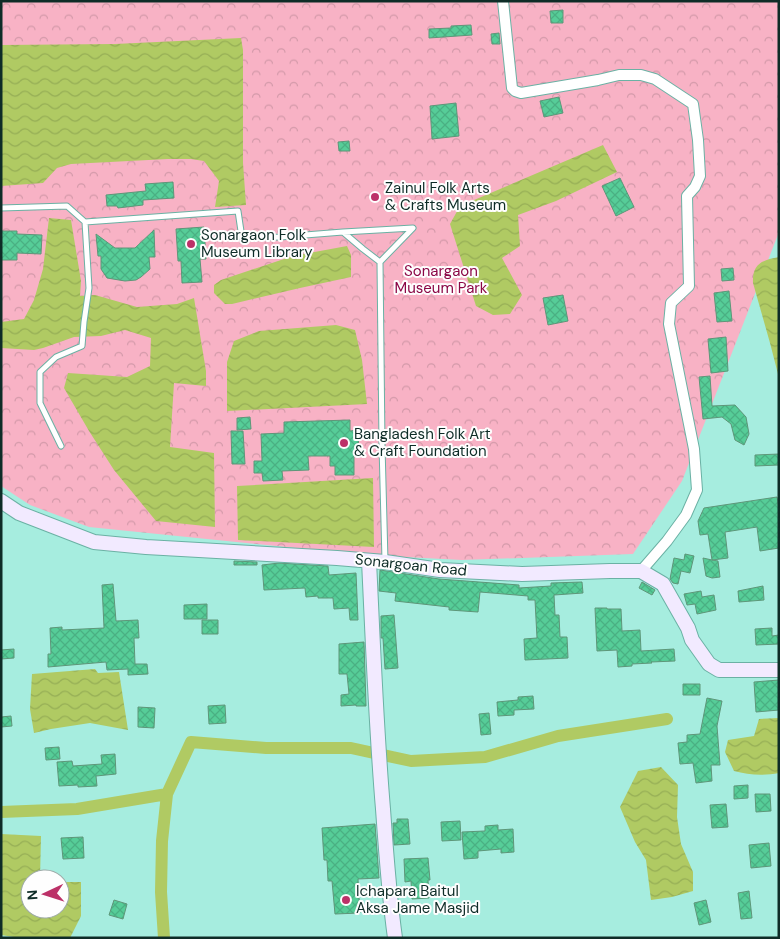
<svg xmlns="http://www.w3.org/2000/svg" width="780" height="939" font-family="'DM Sans',sans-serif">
<defs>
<pattern id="forest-crowns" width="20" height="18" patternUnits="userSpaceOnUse" patternTransform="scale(1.25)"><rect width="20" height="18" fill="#f8b2c5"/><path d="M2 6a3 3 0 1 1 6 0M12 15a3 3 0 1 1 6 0" fill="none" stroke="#d399a9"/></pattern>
<pattern id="water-waves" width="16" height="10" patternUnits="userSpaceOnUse" patternTransform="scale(1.25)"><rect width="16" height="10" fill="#b0ca63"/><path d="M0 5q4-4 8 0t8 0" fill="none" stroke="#96ae56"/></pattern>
<pattern id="building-cross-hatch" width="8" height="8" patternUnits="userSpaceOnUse" patternTransform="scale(1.25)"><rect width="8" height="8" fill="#56cd98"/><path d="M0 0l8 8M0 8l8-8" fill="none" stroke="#4ab083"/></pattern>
</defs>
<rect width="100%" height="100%" fill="#a6eddf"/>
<path fill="url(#forest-crowns)" d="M1,1H779V232L682,481L633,554L462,560L366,555L89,527L30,505L1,486Z"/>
<path fill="url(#water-waves)" d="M241,38L243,50V163L246,205L215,207L219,181L204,161L191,159H168L71,164L57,168L43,183L1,186V45L115,44Z
M603,145L617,172L556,201L518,215L520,246L502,258L522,295L510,314L493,315L476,306L450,224L460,206Z
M49,218L71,220L81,281L80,296L95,295L137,307L177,304L194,298L206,371V386L174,383L170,447L214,453L215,527L156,521L114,470L89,431L64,388L68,373L127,377L150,366L151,338L125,330L101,336L74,337L43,348L34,350L1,348V322L24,319L34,300L43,269Z
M347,246L351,255V277L300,288L232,304H225L214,293V285L221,280L293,256Z
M779,257V378L770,343L753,283C752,264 762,260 779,257Z
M336,325L355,330L362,360L367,404L227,411V362L234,341L259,331Z
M373,478L374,547L238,540L237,486Z
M95,669L98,673L119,672L128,730L90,723L51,729L34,733L30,709L32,674Z
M779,718V773C764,776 748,775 734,771L725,752L728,740L754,736L759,719Z
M661,767L678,785L677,817L681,844L693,872V891L672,897L651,900L646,860L635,842L620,807L638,771Z
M1,834L41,836L40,879H30V909H60V882H81V916L70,938H20L1,935Z"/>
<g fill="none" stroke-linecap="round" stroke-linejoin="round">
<path stroke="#b0ca63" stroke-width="12" d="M1,812L77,809L167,794L191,742L266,748H351L411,761L485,757L558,736L667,719
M164,938L161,892L162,841L167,794"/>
</g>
<path fill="url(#building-cross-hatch)" stroke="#5e9679" d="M563,10V23H551L550,11Z
M471,25L472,35L429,38V29L451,28V26Z
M499,33L500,44H492L491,34Z
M559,97L563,113L544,117L540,101Z
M456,103L459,136L432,139L430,106Z
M349,141L350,151H339L338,142Z
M620,178L634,207L616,216L602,186Z
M173,182L174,198L143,200V205L118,208L117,206H107L106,195L146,191L145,184Z
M204,227L206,259H200L202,282L182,283L181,261H178L176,229Z
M154,230L155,257H149L150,269L141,277L136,280L125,281L107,278L101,269V256H98L96,234L115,248H135Z
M1,231H17V234L42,235L41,254L17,253V260H1Z
M733,268L734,280L722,281L721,269Z
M729,291L732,321L717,322L714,293Z
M563,295L568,321L548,325L543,298Z
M726,337L728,371L711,373L708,339Z
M710,376L712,406L735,405L746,417L749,434L744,445L735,440L731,424L722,417L703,419L699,377Z
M250,417L251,429L237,430V418Z
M350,420V431L358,430L359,455H354V475H335V466H330V456H308L309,470L282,471L283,480L263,481L262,473H254V461H262L261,434L284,433V422Z
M231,431H243L245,464H232Z
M779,454V465L755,466V455Z
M777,497L779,508V548L760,551L757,527L725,532L728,558L712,560L718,561L720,577L712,578L706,576L703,558L712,560L708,534L700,535L698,521L704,508Z
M685,554L694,556L690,573L681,571L678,584L673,583L670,579L674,558L684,560Z
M234,561L257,562V565H234Z
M279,563L328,566L329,575L356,573L358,620H350L349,608L334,609L333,598H318V596L306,597L305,588L264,590L262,565Z
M380,570L439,579L519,585V588L551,586V583L582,582L583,593L554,595L555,615H559L560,637H567L568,658L525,660L524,639L537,638L535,600H528V596L480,592L478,612L449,610V607L395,601L396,593L379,591Z
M642,582L655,590L652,595L639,588Z
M113,584L116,621L138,620L139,638H134L135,664H147L148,674L128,675V669L107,670L106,662L48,667V654H51L50,628L62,627V630L104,628L102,585Z
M763,586L764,600L739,602L738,591Z
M701,591L702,597L714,595L716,610L697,614L695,604L687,605L684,594Z
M207,604V619H184V605Z
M595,608H607V609H621L622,631L640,630L641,651L674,649L675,661L651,662L652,663L632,664V666L618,667L617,650L597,651Z
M394,615L398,668L385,669L383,638H381V616Z
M202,620H218V634H202Z
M772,628V636L779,635V644L756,645L755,629Z
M364,642L366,706H356V705L341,706V695L349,694L347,674H339V644Z
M14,649V658L1,659V650Z
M779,680V710L756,712L754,682Z
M683,684H700V695H683Z
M533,696L534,709L514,710V715L498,716L497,702L518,700V697Z
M707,698L722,701L717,726L720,765H711L712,781L696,783L693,763L680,764L678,743L687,742V735L700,734Z
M225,705L226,723L209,724L208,706Z
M138,707L155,708L154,728L138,727Z
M489,713L491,734L481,735L479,714Z
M11,716L12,726L1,727V717Z
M59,747L60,759L46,760L45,748Z
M115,754L116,774L96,776L97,786L78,787V785L59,786L57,762L72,761L73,766L102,764L101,755Z
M748,785V798L734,799V786Z
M755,794H770L771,811L756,812Z
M726,804L728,827L712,828L710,805Z
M397,819H408L410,844L394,845L393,823H397Z
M460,821L461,840L442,841L441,822Z
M375,824L379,878L358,879L360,913L335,914L332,881H328L327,860H324L322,828Z
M498,825V830L513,829L514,852L501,853V849L478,851V858L464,859L462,832L485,831V826Z
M83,837L84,858L63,859L61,838Z
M769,843L771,866L751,868L749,845Z
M428,858L430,880H428L429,898L412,899L411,881L405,882L404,859Z
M749,891L752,918L741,919L738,893Z
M114,900L127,904L123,919L109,915Z
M706,900L711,922L699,925L694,903Z"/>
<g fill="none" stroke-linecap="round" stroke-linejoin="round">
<defs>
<path id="lane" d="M1,208L67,206L85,222L238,211L242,238L280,237L343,232
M380,262L413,228L343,232L363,249L380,262L382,445L385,561
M61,446L40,403V372L56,357L82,346L84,322L89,288L85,222"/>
<path id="street" d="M503,1L512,88L515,91L521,93L598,80L619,75H641L655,79L693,104L698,140L700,176L695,187L687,196L689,286L671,303L669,324L694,449L697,490L686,515L667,541L641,571"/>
<path id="secondary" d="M1,501L19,513L94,542L146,547L337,558L385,562L440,570L522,574L610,571H641L663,584L688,628L692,640L709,664L719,670H779
M369,561C373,644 376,726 383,809C386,852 389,895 395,938"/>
</defs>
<use href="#lane" stroke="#6bb1a4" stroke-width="7"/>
<use href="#street" stroke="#6bb1a4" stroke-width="12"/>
<use href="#secondary" stroke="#6bb1a4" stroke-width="16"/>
<use href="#lane" stroke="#fff" stroke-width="5"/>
<use href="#street" stroke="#fff" stroke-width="10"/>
<use href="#secondary" stroke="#f2eaff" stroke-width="14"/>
</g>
<g fill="#bc3168" stroke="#fefefe" stroke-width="2">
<circle cx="375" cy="197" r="5"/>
<circle cx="191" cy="244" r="5"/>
<circle cx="344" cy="443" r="5"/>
<circle cx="346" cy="900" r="5"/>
</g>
<g text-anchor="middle" stroke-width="4" stroke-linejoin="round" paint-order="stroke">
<g font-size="15" fill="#0e2c27" stroke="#fefefe" text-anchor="start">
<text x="385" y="193">Zainul Folk Arts<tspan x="385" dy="17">&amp; Crafts Museum</tspan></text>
<text x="201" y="240">Sonargaon Folk<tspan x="201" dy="17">Museum Library</tspan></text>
<text x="354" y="439">Bangladesh Folk Art<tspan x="354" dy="17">&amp; Craft Foundation</tspan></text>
<text x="356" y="896">Ichapara Baitul<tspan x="356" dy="17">Aksa Jame Masjid</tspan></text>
</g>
<g font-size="15" fill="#8b0746" stroke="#fefefe">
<text x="441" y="276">Sonargaon<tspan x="441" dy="17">Museum Park</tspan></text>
</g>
<g font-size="15" fill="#0e2c27" stroke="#fefefe">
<text transform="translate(411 565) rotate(6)" y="5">Sonargoan Road</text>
</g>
</g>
<rect width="780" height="939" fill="none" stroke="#0e2c27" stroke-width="5"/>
<g transform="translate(45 894) rotate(266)"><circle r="24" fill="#fefefe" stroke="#9eaaa8"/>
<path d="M0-4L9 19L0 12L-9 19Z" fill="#bc3168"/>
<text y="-8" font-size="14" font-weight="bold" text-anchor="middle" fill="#0e2c27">N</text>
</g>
</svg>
